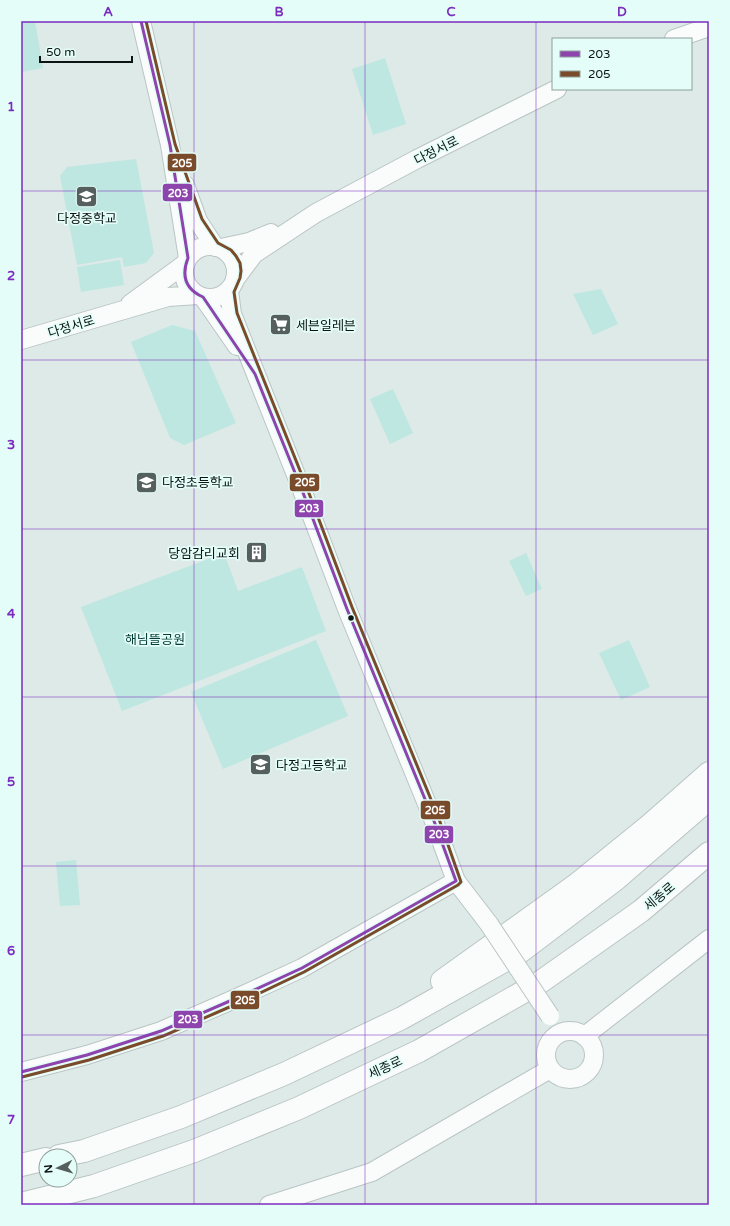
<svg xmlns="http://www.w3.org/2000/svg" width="730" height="1226" font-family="'Varela Round','Noto Sans KR',sans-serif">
<rect width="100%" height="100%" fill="#ddeae8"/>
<path fill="#bde7e0" d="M21,21H35L43,68L21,72Z
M385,58L406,124L373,135L352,69Z
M136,159L154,253L146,263L124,267L122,257L77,265L60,176L67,167Z
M120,260L124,285L81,292L77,267Z
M601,289L618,324L593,335L573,294Z
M172,325L195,331L236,423L184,445L170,438L131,342Z
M393,389L413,433L390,444L370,399Z
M224,553L238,591L302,567L326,631L122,711L81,607Z
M526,553L542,589L526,596L509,561Z
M316,640L348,716L223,769L191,692Z
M629,640L650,687L621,700L599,653Z
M76,860L80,905L60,906L56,862Z"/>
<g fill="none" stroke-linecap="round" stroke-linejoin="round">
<defs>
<path id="minor" d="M141,21L170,145L188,258
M674,39L709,27
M185,185L198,221L215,247
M184 272a26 26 0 1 1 52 0a26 26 0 1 1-52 0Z
M221,248L249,242L271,233
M236,278L254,254L316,213L417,159L557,89
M229,291L232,314L302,490L347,609L434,821L456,881L489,924
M203,297L237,346
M130,304L186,263
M21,340L168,297L198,295
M546 1055a24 24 0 1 1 48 0a24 24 0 1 1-48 0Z
M585,1037L591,1031L709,939
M21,1072L87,1055L161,1031L239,997L302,968L456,881
M269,1205L372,1172L550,1069"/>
<path id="highway" d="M442,981L576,885L650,825L709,773
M59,1156L84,1151L181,1117L284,1074L402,1018L520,952L615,880L709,799
M21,1165L46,1159
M21,1204L94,1186L194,1151L299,1108L419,1051L539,983L641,911L709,853"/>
</defs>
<use href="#minor" stroke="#bac5c3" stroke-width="20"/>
<use href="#highway" stroke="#bac5c3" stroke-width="24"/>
<use href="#minor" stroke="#fafcfc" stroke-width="18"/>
<use href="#highway" stroke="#fafcfc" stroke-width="22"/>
<defs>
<path id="minor-bridge" d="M489,924L550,1016"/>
</defs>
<use href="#minor-bridge" stroke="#bac5c3" stroke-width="20" stroke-linecap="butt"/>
<use href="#minor-bridge" stroke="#fafcfc" stroke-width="18"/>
<defs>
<path id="bus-1" d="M21,1072L87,1055L161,1031L239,997L302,968L456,881L434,821L347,609L302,490L255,374L203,297C185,289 181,276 188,258L170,145L141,21"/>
<path id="bus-2" d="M22,1077L89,1060L163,1036L241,1002L304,972L458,885L461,882L439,819L352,607L307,488L237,313L234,292L240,278L241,271L240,263L236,256L231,250L218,243L202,219L175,144L146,21"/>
</defs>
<use href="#bus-1" stroke="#e4fdf8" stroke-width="6"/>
<use href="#bus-2" stroke="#e4fdf8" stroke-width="6"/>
<use href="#bus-1" stroke="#8e44ad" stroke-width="3"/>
<use href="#bus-2" stroke="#7a4b2a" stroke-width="3"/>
</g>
<path fill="none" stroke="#7b2cbf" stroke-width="1" stroke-opacity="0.55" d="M194,21V1205M365,21V1205M536,21V1205M21,191H709M21,360H709M21,529H709M21,697H709M21,866H709M21,1035H709"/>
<defs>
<symbol id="school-square" viewBox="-11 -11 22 22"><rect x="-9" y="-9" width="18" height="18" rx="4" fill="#55605e" stroke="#e4fdf8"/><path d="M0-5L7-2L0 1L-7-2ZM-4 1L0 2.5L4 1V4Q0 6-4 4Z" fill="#fff"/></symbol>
<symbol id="supermarket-square" viewBox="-11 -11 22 22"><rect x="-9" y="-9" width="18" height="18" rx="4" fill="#55605e" stroke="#e4fdf8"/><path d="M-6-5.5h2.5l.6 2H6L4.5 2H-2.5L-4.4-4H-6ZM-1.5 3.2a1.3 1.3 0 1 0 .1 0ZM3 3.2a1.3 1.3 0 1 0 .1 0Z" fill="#fff"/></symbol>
<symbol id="building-square" viewBox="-11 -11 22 22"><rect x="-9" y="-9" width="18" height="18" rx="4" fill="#55605e" stroke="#e4fdf8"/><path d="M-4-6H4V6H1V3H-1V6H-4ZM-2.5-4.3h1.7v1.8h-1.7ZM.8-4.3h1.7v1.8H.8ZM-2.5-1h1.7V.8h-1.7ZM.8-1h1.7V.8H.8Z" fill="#fff"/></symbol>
</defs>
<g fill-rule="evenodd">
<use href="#school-square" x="74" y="184" width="25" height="25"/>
<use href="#supermarket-square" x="268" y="312" width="25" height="25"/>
<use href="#school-square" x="134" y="470" width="25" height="25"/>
<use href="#building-square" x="244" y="540" width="25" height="25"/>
<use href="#school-square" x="248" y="752" width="25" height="25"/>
</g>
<circle fill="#0c1513" stroke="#e4fdf8" stroke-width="1.5" cx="351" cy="618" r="3.5"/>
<g text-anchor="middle" stroke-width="3.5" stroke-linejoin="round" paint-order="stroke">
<g font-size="13" fill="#0c1513" stroke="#e4fdf8">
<text transform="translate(436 150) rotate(-27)" y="5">다정서로</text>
<text transform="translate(71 326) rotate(-17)" y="5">다정서로</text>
<text transform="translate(659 896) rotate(-40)" y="5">세종로</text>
<text transform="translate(385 1067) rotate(-25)" y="5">세종로</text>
</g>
<g font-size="13" fill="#0c1513" stroke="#e4fdf8" text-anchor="start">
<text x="87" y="223" text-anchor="middle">다정중학교</text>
<text x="296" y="330">세븐일레븐</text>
<text x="162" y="487">다정초등학교</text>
<text x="240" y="558" text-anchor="end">당암감리교회</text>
<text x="276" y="770">다정고등학교</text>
</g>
<g font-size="13" fill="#043d36" stroke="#e4fdf8">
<text x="155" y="644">해님뜰공원</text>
</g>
</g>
<g stroke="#e4fdf8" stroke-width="1.5">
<rect x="167" y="153" width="30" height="19" rx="4" fill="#7a4b2a"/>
<rect x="162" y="183" width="31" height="19" rx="4" fill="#8e44ad"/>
<rect x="289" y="473" width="31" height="19" rx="4" fill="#7a4b2a"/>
<rect x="294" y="499" width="30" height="19" rx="4" fill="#8e44ad"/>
<rect x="420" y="800" width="31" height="20" rx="4" fill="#7a4b2a"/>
<rect x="424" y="825" width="30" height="19" rx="4" fill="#8e44ad"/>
<rect x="230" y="990" width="30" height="20" rx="4" fill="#7a4b2a"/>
<rect x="173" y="1010" width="30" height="19" rx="4" fill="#8e44ad"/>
</g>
<g font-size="11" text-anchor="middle" font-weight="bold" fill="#fff">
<text x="182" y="167">205</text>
<text x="178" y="197">203</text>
<text x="305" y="486">205</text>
<text x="309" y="512">203</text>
<text x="435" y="814">205</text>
<text x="439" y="838">203</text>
<text x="245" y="1004">205</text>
<text x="188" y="1023">203</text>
</g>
<rect width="730" height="1226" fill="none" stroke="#e4fdf8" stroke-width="44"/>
<rect x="552" y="38" width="140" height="52" fill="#e4fdf8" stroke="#8ea09c"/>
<rect x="560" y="51" width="20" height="6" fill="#8e44ad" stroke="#8ea09c"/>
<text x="588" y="58" font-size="12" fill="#0c1513">203</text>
<rect x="560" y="71" width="20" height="6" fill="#7a4b2a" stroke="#8ea09c"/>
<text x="588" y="78" font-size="12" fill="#0c1513">205</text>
<g transform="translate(58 1168) rotate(265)"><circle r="19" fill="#e4fdf8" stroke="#8ea09c"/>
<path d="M0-3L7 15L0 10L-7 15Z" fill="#55605e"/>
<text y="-6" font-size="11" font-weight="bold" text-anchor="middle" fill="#0c1513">N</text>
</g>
<path d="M40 56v6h92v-6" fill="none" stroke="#0c1513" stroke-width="2"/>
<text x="46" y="56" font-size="12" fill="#0c1513" stroke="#e4fdf8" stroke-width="3" paint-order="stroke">50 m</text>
<rect x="22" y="22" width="686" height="1182" fill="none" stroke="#7b2cbf" stroke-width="1.5"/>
<g font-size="13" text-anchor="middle" font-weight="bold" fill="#7b2cbf">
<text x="108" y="16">A</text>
<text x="279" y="16">B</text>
<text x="451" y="16">C</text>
<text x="622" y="16">D</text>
<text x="11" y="111">1</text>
<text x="11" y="280">2</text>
<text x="11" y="449">3</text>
<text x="11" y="618">4</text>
<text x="11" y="786">5</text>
<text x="11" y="955">6</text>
<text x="11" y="1124">7</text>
</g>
</svg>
